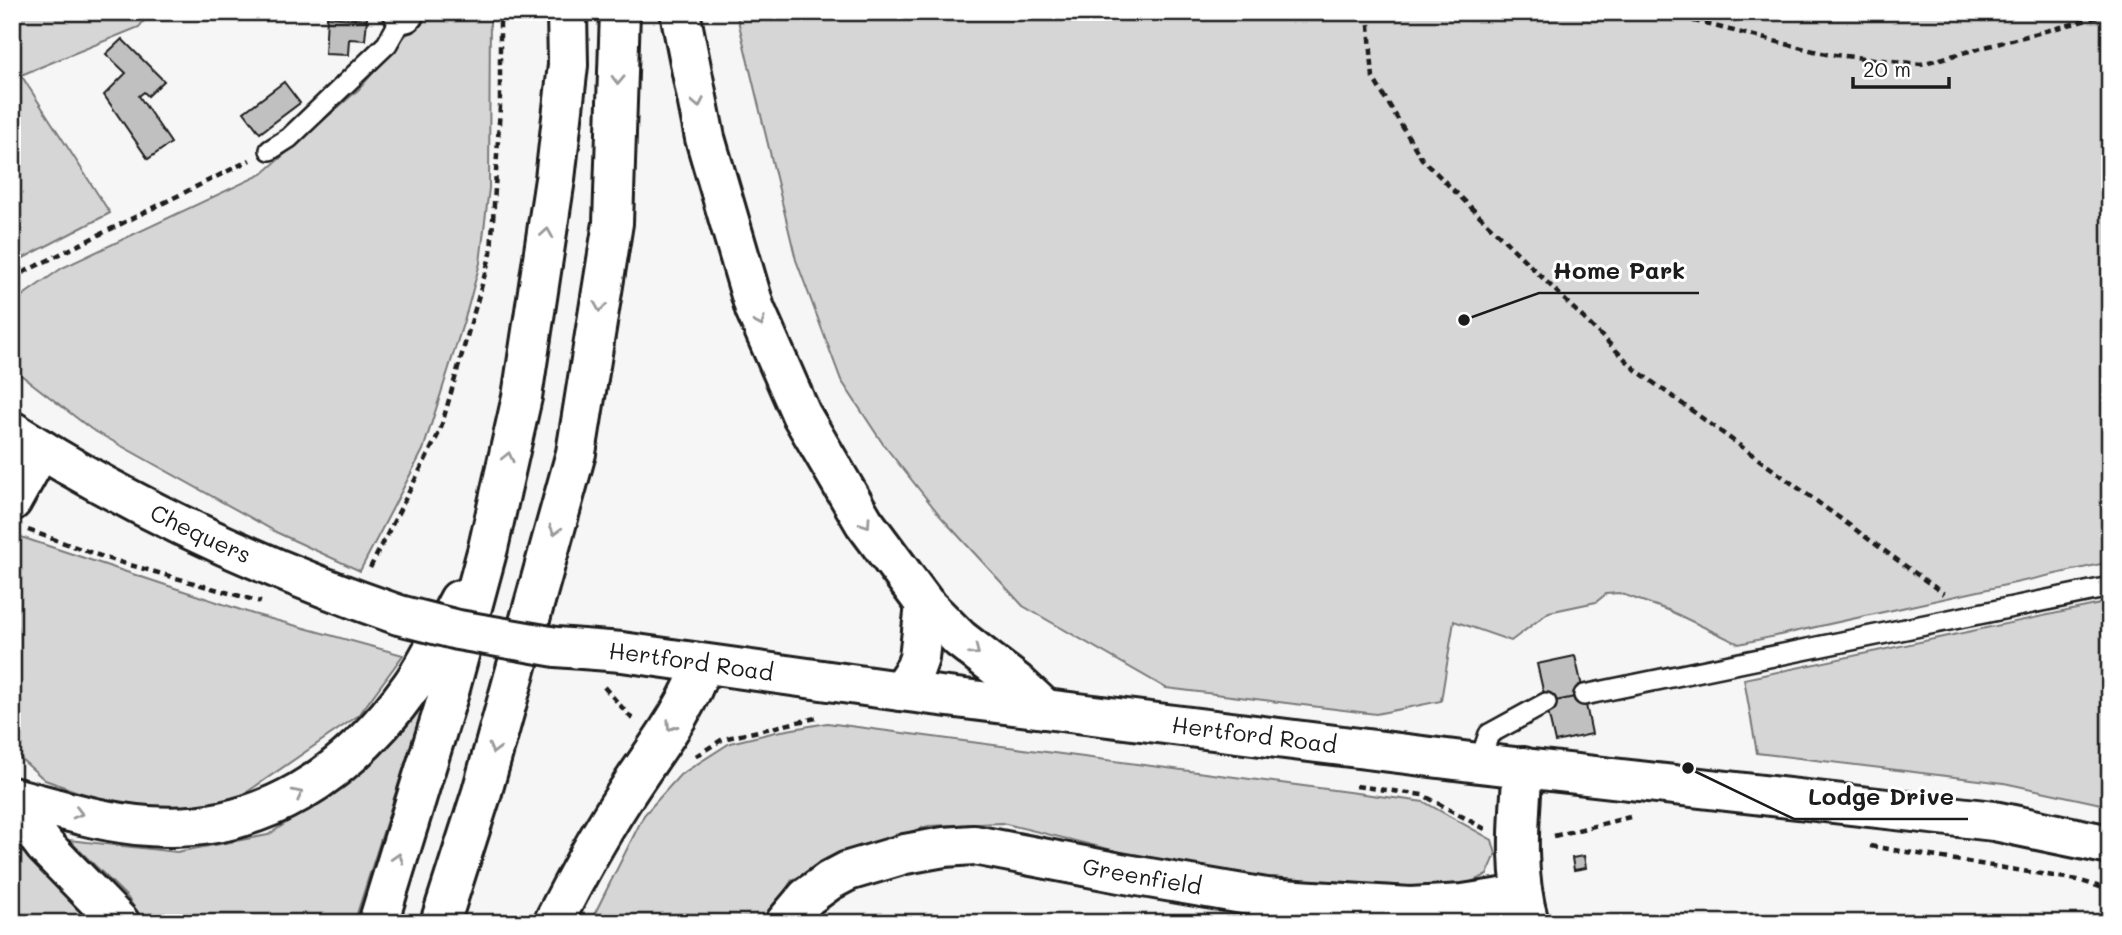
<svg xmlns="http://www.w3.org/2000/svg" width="2122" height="935" font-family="Mali,sans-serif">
<rect width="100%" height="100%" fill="#f6f6f6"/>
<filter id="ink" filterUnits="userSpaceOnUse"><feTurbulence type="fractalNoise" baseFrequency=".0143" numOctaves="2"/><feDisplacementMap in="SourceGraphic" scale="14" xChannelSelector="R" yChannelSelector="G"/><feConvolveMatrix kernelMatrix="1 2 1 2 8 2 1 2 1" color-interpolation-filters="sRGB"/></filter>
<g filter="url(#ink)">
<path fill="#d6d6d6" stroke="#797979" stroke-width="2" d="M12,12H151L139,27L21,75L110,213L12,264Z
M426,12H490L489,188L480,263L467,311L423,450L360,571L278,533L91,429L12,368V303L62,268L262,174L359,89Z
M736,12H2110V562L1739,644L1668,610L1619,593L1606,594L1596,602L1549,612L1511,641L1454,621L1441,701L1376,714L1166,688L1023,606L942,518L883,444L841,380L796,260Z
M12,534L253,614L403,655L359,715L234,801L142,815L45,780L12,751Z
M2110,602V806L2004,783L1757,753L1744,679Z
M425,701L354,923H145L127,897L69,840L177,852L268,835L340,787Z
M827,723L1424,802L1492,840L1496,854L1487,875L1461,886L1268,888L1002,823L928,826L852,851L792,880L764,923H590L644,815L680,775L730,743L776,732Z
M12,832L93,923H12Z"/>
<path fill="#c0c0c0" stroke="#1c1c1c" stroke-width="2" d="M327,12H367V20L327,17Z
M327,17L367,20L365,40L349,39L348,55L325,54Z
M122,39L164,81L148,96L144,92L139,96L171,143L148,159L104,95L126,73L106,54Z
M284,82L300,103L260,133L244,112Z
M1575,656L1584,695L1546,703L1537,664Z
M1584,695L1592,734L1555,742L1546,703Z
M1584,856L1586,868L1574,870L1572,858Z"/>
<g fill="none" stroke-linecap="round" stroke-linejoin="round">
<defs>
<path id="service" d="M270,150L289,138L387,44L405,12
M1584,695L2110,587
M1479,763L1489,734L1546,703"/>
<g id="minor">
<path d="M403,12L404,13"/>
<path d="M1523,767C1519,820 1514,871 1529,923"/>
<path id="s1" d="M785,923L807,897L829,881L848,871L905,854L944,847L974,845L1120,873L1266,898L1410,907L1463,904L1521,895"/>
</g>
<g id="primary">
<path id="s2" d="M12,431C132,508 264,568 399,615"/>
<path id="s3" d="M556,647L622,652L900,691L1479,763L1994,821L2110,845"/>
</g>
<path id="trunk" d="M680,12L705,138L755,309L801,414L864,522L925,604L960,639L1017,683L1045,709
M12,501L41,449
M900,691L915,669L919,658L925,604
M12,797C57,808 102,823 148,826C261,835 349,774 412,685C430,659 444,628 459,600
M12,802L45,846L120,923
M378,923L449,692L488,548L522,397L555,179L568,65L567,12
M440,923L482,792L576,453L613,223L620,12
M553,923C574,881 597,839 622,800C650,755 685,715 702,665"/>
</defs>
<use href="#service" stroke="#1c1c1c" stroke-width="24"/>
<use href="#minor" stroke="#1c1c1c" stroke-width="44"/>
<use href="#primary" stroke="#1c1c1c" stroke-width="44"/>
<use href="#trunk" stroke="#1c1c1c" stroke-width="44"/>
<path stroke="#1c1c1c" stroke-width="4.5" stroke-dasharray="7 5" stroke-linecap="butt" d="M1368,12L1373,78L1422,159L1636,370L1944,594
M1658,12L1826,54L1921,64L2110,14
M12,278L250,160
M28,530L109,559L261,602
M370,568L440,431L491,253L500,107V12
M604,687L635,722
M696,756L723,739L820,717
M1356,786L1423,795L1485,829
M1554,836L1630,817
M1870,846L2078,880L2110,890"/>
<use href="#service" stroke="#fff" stroke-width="19"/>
<use href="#minor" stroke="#fff" stroke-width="38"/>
<use href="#primary" stroke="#fff" stroke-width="38"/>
<use href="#trunk" stroke="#fff" stroke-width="38"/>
<defs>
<path id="primary-bridge" d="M399,615L458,630L556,647"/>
</defs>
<use href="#primary-bridge" stroke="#1c1c1c" stroke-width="44" stroke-linecap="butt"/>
<use href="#primary-bridge" stroke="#fff" stroke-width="38"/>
</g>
<defs><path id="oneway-chevron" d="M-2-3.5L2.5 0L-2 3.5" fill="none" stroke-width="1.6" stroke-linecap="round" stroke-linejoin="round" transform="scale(1.75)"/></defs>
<g stroke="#999">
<use href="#oneway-chevron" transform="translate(618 80) rotate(92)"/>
<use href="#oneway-chevron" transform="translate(698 103) rotate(79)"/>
<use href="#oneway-chevron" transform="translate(547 233) rotate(-81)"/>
<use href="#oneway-chevron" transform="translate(600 307) rotate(99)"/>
<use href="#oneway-chevron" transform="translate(760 322) rotate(66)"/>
<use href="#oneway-chevron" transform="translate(508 457) rotate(-77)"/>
<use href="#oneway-chevron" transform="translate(866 523) rotate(56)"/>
<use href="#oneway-chevron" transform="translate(555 530) rotate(105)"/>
<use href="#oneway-chevron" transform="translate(975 651) rotate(37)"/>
<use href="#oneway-chevron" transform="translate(671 726) rotate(123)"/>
<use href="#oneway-chevron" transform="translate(494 749) rotate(105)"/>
<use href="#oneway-chevron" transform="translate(298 794) rotate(-27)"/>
<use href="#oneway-chevron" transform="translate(78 813) rotate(15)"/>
<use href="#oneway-chevron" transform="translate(398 858) rotate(-73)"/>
</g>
</g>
<g text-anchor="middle" stroke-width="6" stroke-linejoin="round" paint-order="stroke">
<g font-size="23" fill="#1c1c1c" stroke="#fff">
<text dy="8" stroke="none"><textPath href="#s2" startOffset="215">Chequers</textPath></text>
<text dy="8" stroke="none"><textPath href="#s3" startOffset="136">Hertford Road</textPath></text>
<text dy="8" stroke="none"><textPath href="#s3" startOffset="704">Hertford Road</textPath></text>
<text dy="8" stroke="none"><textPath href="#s1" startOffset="383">Greenfield</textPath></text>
</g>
</g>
<path fill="none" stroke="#1c1c1c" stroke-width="2.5" d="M1464 320L1539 293H1699M1688 768L1794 819H1968"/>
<g fill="#1c1c1c" stroke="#fff" stroke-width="2.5">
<circle cx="1464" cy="320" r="7"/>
<circle cx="1688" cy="768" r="7"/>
</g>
<g font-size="24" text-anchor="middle" font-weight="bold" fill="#1c1c1c" stroke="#fff" stroke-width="6" stroke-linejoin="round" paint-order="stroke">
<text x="1619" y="279">Home Park</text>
<text x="1881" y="805">Lodge Drive</text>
</g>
<rect width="2122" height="935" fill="none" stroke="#fff" stroke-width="42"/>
<rect x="21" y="21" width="2080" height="893" fill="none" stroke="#1c1c1c" stroke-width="2.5" filter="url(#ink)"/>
<path d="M1853 77v10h96v-10" fill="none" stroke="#1c1c1c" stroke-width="3.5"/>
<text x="1863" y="77" font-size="21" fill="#1c1c1c" stroke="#ffffff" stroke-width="5" paint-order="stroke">20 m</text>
</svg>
